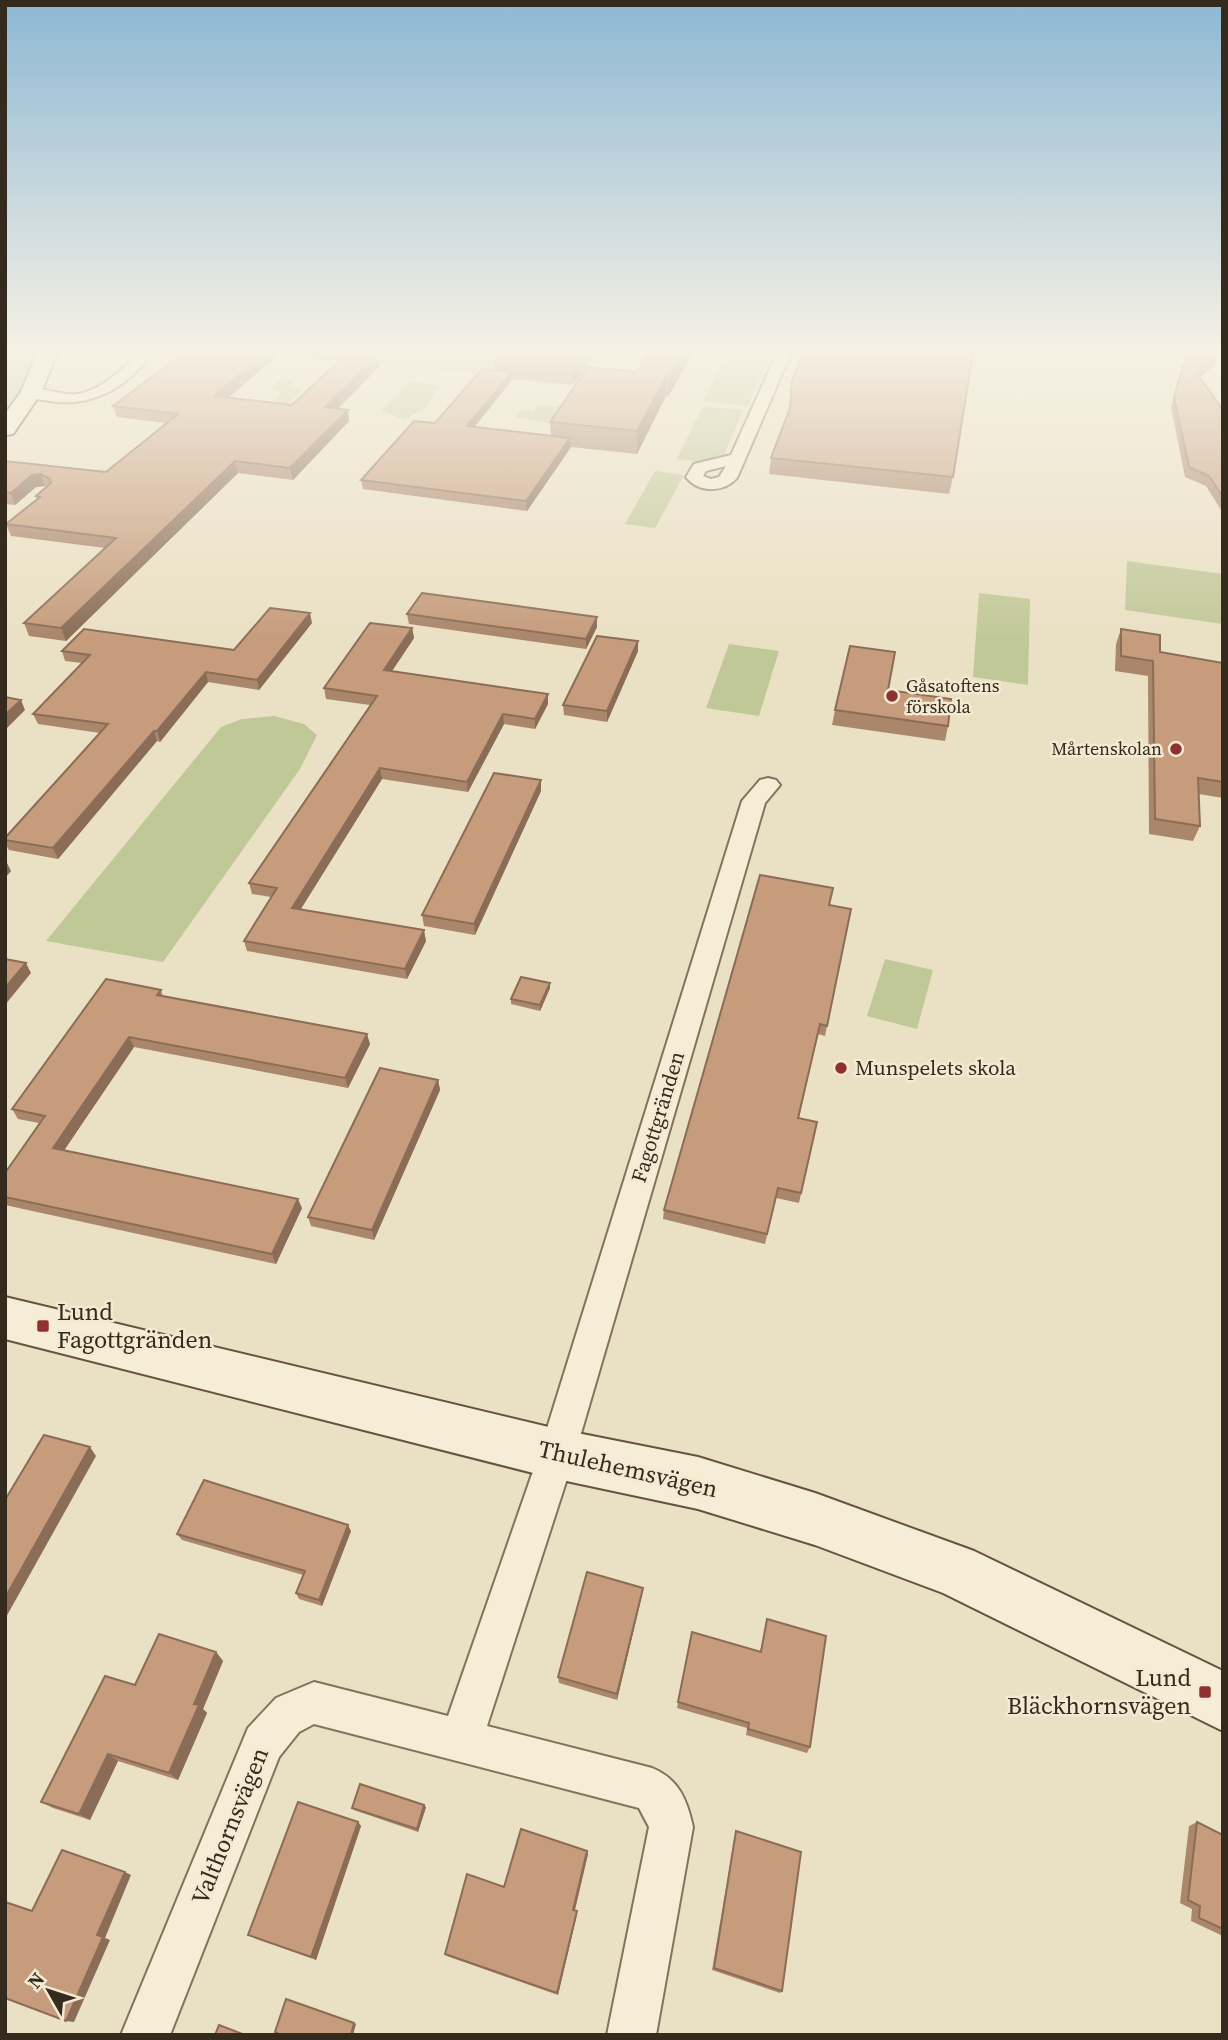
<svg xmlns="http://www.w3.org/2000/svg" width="1228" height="2040" font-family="'Source Serif 4',serif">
<rect width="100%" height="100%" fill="#eae0c4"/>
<path fill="#c1c898" d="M5,353H43L31,393L5,421Z
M363,353H536L517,378L354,361Z
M727,354L769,358L748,406L703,401Z
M281,378L295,380L288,387L303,389C293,399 287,408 272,405L280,392L269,390Z
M410,381L439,386L428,406L404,420L381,410Z
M538,405L559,407L547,423L516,417L521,410L533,411Z
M703,406L743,410L723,457L702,462L677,459Z
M655,471L684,475L655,528L625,524Z
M1127,561L1223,574V624L1125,610Z
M979,593L1030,599L1028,685L973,677Z
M729,644L779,651L759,716L706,708Z
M274,716L304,724L317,735L300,769L163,962L46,941L221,727L242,719Z
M885,959L933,970L917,1029L867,1016Z"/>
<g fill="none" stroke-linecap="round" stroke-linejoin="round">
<defs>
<path id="street" d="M138,353H152C127,388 91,408 49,401C40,399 30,399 23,393C35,382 62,397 78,394C99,391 124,369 138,353Z
M777,353H791L737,478C724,493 698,493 686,477L694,464L731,455ZM726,466L719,477L711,479L703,476L706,471Z
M768,778L776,780L780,785L765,803L575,1454L487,1726L652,1768C679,1779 687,1800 693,1827L656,2035H607L649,1827L639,1808L314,1724L299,1732L279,1757L170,2035H121L248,1728L276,1698L314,1682L448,1716L539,1454L742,801L760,780Z"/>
<path id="secondary" d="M37,353H57L41,393L13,434L5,435V414L21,392Z
M5,1297L557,1429L698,1457L815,1493L974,1551L1223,1671V1731L943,1593L815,1545L698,1509L557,1479L5,1339Z"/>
</defs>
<use href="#street" stroke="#83725c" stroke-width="4"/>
<use href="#secondary" stroke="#65533f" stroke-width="4"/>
<use href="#street" fill="#f6edd6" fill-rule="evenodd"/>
<use href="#secondary" fill="#f6edd6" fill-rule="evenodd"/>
</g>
<path fill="#aa866b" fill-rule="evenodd" d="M184,353H379L376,356L379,367L337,409L349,421L293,480L238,473L66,641L29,636L24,623L105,548L11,536L6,524L37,499L36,496L47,487L45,486L36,487L15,505L5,504V461L106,472L166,423L117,417L113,406ZM278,355L339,361L292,405L228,398Z
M596,353L573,385L512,379V380L474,427L551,436L550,422L637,372L649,353H693L668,397L666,396L637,454L571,447L527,511L363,489L361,480L435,423L494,370L493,354Z
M1187,353L1218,356L1215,365L1199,377L1223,410V513L1206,486L1185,477L1171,407Z
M790,409L953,477L949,494L769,474L771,458Z
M407,614L597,627L586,649L409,624Z
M312,623L259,690L208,682L160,742L157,741L58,859L9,850L5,843V838L100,733L38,724L33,714L82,663L65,661L62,651L234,650Z
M412,628L414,638L392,671L548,704L535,729L504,724L468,792L382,779L301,909L426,941L407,979L247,951L244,941L271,897L252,894L249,883L370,705L326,699L324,688Z
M1121,629L1160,652L1223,663V798L1199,794L1200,826L1193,841L1149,834L1148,676L1115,671L1116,644Z
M638,651L607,722L564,715L563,705Z
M888,690L948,726L945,741L832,725L835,710Z
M541,791L475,935L424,926L422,915Z
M830,905L851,909L825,1036L818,1034L799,1118L817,1122L799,1203L776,1198L765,1244L663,1219L664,1210Z
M550,983V988L540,1011L511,1004V999Z
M161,990L163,996L370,1044L348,1088L134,1047L64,1150L302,1208L276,1264L5,1205V1173L39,1123L18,1119L12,1109Z
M438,1080L440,1090L374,1240L311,1226L308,1217Z
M351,1531L322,1606L299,1599L296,1593L303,1575L182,1540L177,1534Z
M643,1588L642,1595L617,1700L559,1683L558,1677Z
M767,1619L810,1747L807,1753L746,1735L747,1728L677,1708L692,1632L760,1652Z
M216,1652L223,1661L203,1709L207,1713L178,1780L118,1761L90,1820L53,1808L41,1802L135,1685Z
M426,1807L418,1832L354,1810L352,1808Z
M358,1822L361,1826L316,1960L248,1935Z
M1197,1822L1223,1835V1936L1191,1921L1192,1909L1180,1903L1189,1826Z
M736,1831L782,1991L780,1993L712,1970L735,1835Z
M588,1854L575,1910L577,1914L558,1995L447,1956L445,1954L504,1887Z"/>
<path fill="#8b6d57" d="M265,353H278V355L216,408L214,396Z
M366,353H379L367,364Z
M579,353H596L573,385V362Z
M682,353H693L668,397L669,375Z
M377,356L379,367L327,419L325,407Z
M1218,356L1215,365L1193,382L1196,372Z
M512,372V380L468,435L467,426Z
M667,375L666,396L637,454V431Z
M348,410L349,421L293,480L290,468Z
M570,438L571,447L527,511L526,501Z
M235,461L238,473L66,641L61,628Z
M41,474L45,486L36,487L15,505L11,493L32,475Z
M310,613L312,623L259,690L257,680Z
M597,617V627L586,649V639Z
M412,628L414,638L386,680L384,670Z
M638,641V651L607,722V711Z
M206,672L208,682L160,742L157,731Z
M548,694V704L535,729V719Z
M21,700L25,710L5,730V715Z
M503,714L504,724L468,792L467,782Z
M154,731L157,741L58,859L53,848Z
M380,768L382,779L295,918L292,908Z
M541,780V791L475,935L474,924Z
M6,861L11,871L5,878V862Z
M424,930L426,941L407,979L405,969Z
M26,963L31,973L5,1005V988Z
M550,983V988L540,1011V1005Z
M367,1034L370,1044L348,1088L345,1078Z
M129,1037L134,1047L59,1158L53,1148Z
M438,1080L440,1090L374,1240L372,1230Z
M298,1199L302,1208L276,1264L272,1254Z
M90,1447L96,1456L5,1619V1598Z
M348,1525L351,1531L322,1606L319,1600Z
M643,1588L642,1595L617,1700V1694Z
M216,1652L223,1661L203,1709L207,1713L178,1780L169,1773L194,1704Z
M108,1754L118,1761L90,1820L79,1814Z
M424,1805L426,1807L418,1832L417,1829Z
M358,1822L361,1826L316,1960L311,1957Z
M587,1851L588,1854L574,1913L573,1910Z
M125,1872L131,1875L105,1938L97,1935Z
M577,1911V1914L558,1995L557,1993Z
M103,1937L110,1940L74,2022L66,2021Z
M354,2023L356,2024L353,2035H351Z"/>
<path fill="#c69c7c" stroke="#8b6d57" stroke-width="2" d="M184,353H265L214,396L292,405L347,353L377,356L325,407L348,410L290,468L235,461L61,628L24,623L116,538L6,524L40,497L36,496L51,483L50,479L41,474L32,475L11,493L5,492V461L106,472L178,414L113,406Z
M494,353H579L573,362L493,354Z
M649,353H682L669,375H667L637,431L550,422L588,367L637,372Z
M803,353H973L953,477L771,458L790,408L792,380Z
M1187,353H1217L1218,356L1196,372L1223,410V497L1209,476L1189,467L1174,397Z
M482,369L512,372L467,426L570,438L526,501L361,480L414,421L435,423Z
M422,593L597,617L586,639L407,614Z
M270,608L310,613L257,680L206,672L157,731H154L53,848L5,840V838L108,724L33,714L90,655L62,651L84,629L234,650Z
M370,623L412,628L384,670L548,694L535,719L503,714L467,782L380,768L292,908L424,930L405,969L244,941L277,888L249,883L377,696L324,688Z
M1121,629L1160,635V652L1223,663V782L1198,778L1200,826L1155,819L1153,661L1121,656Z
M597,636L638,641L607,711L563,705Z
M850,646L895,652L888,690L951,699L948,726L835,710Z
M5,697L21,700L5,715Z
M494,773L541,780L474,924L422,915Z
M760,875L833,888L829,905L851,909L827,1026L820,1024L798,1118L817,1122L801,1193L778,1188L767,1234L664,1210Z
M5,959L26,963L5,988Z
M521,977L550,983L540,1005L511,999Z
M106,979L161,990L157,995L367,1034L345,1078L129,1037L53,1148L298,1199L272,1254L5,1197V1173L45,1116L12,1109Z
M380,1068L438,1080L372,1230L308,1217Z
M44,1435L90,1447L5,1598V1500Z
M204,1480L348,1525L319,1600L296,1593L305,1571L177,1534Z
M587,1572L643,1588L617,1694L558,1677Z
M767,1619L826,1636L810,1747L748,1729L749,1723L678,1702L692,1632L761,1652Z
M159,1634L216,1652L194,1704L199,1705L169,1773L108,1754L79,1814L41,1802L105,1676L135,1685Z
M360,1784L424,1805L417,1829L352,1808Z
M298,1802L358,1822L311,1957L248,1935Z
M1197,1822L1223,1835V1929L1199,1918L1200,1906L1188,1900Z
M521,1829L587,1851L573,1910L577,1911L557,1993L445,1954L467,1874L504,1887Z
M736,1831L801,1852L782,1991L714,1968Z
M62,1850L125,1872L97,1935L103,1937L66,2021L5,1998V1902L32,1911Z
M286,1999L354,2023L351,2035H281L275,2032Z
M219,2025L245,2035H215Z"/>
<linearGradient id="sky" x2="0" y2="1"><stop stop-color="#8db8d4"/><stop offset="0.55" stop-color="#f6f1e4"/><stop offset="1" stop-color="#f6f1e4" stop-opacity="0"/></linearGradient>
<rect width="1228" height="639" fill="url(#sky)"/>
<g fill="#8e3130" stroke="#f3ead2" stroke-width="2.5">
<circle cx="892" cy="696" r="7"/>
<circle cx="1176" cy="749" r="7"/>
<circle cx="841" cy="1068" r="7"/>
<rect x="36" y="1319" width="14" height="14" rx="3.5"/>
<rect x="1198" y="1685" width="14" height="14" rx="3.5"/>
</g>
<g text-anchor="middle" stroke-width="5" stroke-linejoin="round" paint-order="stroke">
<g font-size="18" fill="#352a1e" stroke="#f3ead2" text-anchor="start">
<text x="906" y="692">Gåsatoftens<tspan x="906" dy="21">förskola</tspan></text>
<text x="1162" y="755" text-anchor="end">Mårtenskolan</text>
</g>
<g font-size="21" fill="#352a1e" stroke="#f3ead2" text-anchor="start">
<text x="855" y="1075">Munspelets skola</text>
</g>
<g font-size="21" fill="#352a1e" stroke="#f3ead2">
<text transform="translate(658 1117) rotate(-73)" y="7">Fagottgränden</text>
</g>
<g font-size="24" fill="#352a1e" stroke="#f3ead2" text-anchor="start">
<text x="57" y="1320">Lund<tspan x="57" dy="28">Fagottgränden</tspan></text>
<text x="1191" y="1686" text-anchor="end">Lund<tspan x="1191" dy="28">Bläckhornsvägen</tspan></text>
</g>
<g font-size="24" fill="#352a1e" stroke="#f3ead2">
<text transform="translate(628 1469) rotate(13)" y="8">Thulehemsvägen</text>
<text transform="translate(230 1826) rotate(-68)" y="8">Valthornsvägen</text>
</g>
</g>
<rect width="1228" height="2040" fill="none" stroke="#352a1e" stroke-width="14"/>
<g transform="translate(49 1991) rotate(309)" stroke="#f3ead2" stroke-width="5" paint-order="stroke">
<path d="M0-5L12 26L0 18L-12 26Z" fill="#352a1e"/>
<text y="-10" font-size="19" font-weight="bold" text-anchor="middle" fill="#352a1e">N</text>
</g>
</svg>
